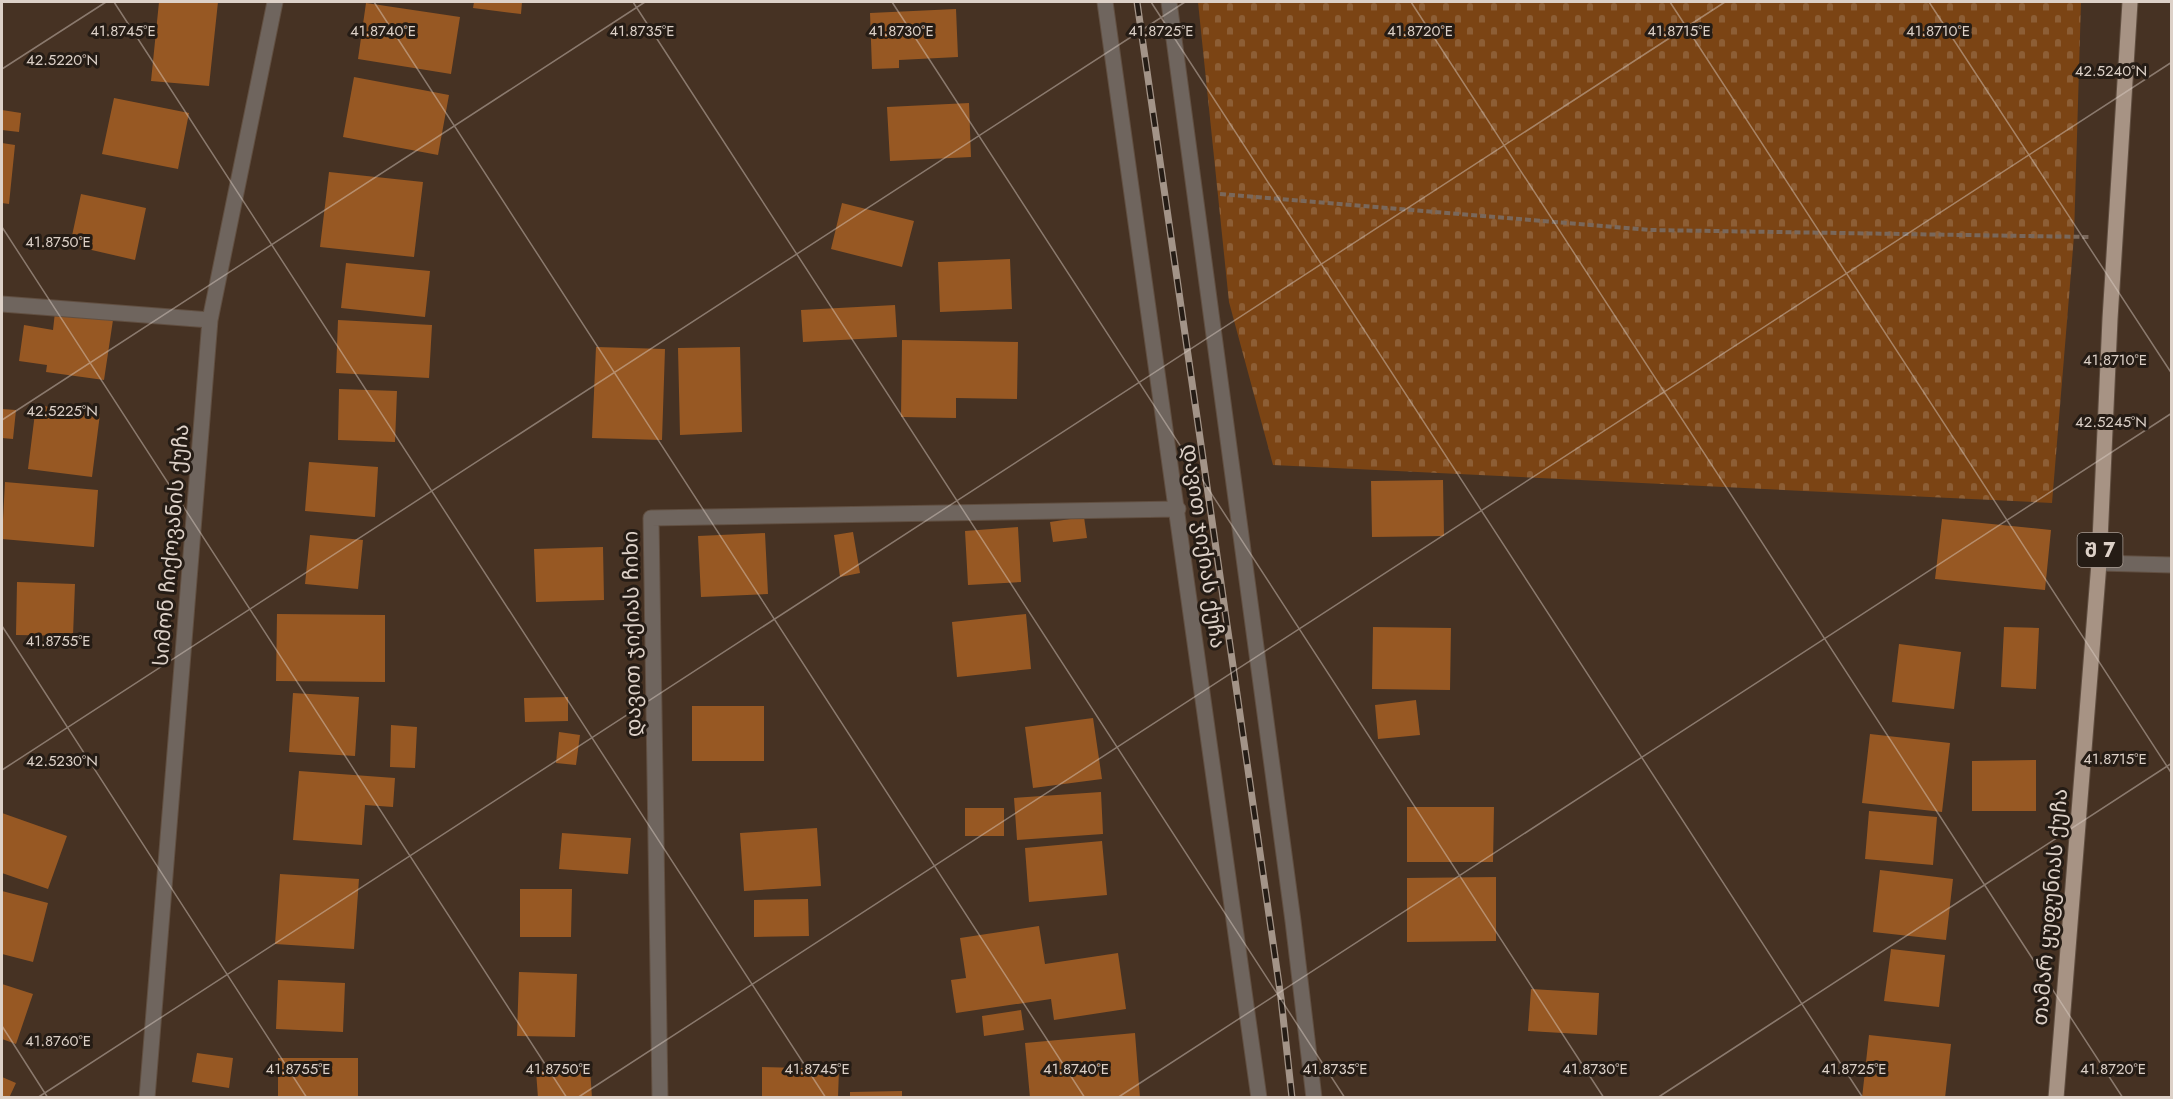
<svg xmlns="http://www.w3.org/2000/svg" width="2173" height="1099" font-family="Jost,'Noto Sans Georgian',sans-serif">
<defs>
<pattern id="cemetery-stones" width="16" height="16" patternUnits="userSpaceOnUse" patternTransform="scale(1.5)"><rect width="16" height="16" fill="#7b4414"/><path d="M2 7V4a2 2 0 0 1 4 0v3zM10 15v-3a2 2 0 0 1 4 0v3z" fill="#8d5e35"/></pattern>
</defs>
<rect width="100%" height="100%" fill="#463223"/>
<path fill="url(#cemetery-stones)" d="M1198,2H2081L2074,236L2052,503L1273,465L1229,302Z"/>
<path fill="#975823" d="M159,2H218L209,86L151,81Z
M474,2H522L521,14L473,8Z
M366,3L460,17L451,74L358,59Z
M956,9L958,57L899,60V68L872,69L870,13Z
M354,77L449,95L438,155L343,137Z
M114,98L189,113L178,169L102,154Z
M969,103L971,157L890,161L887,107Z
M2,110L21,113L19,132L2,130Z
M2,143L15,145L9,204L2,203Z
M329,172L423,182L414,257L320,247Z
M81,194L146,208L135,260L70,245Z
M842,203L914,221L902,267L831,249Z
M1010,259L1012,309L940,312L938,262Z
M346,263L430,271L425,317L341,308Z
M895,305L897,337L803,342L801,310Z
M55,312L113,320L104,380L46,372L47,365L19,361L24,325L53,330Z
M338,320L432,325L429,378L336,373Z
M902,340L1018,342L1017,399L956,398V418L901,417Z
M596,347L665,349L662,440L592,438Z
M740,347L742,432L680,435L678,348Z
M339,389L397,391L395,442L338,440Z
M36,405L100,414L92,477L28,469Z
M2,409L16,410L13,439L2,438Z
M309,462L378,467L375,517L305,511Z
M1443,480L1444,536L1372,537L1371,481Z
M5,482L98,490L94,547L2,539Z
M1084,517L1087,538L1053,542L1050,522Z
M1942,519L2051,530L2045,590L1935,579Z
M1018,527L1021,582L968,585L965,531Z
M853,532L860,573L840,577L834,535Z
M765,533L768,594L701,597L698,536Z
M310,535L363,540L358,589L305,584Z
M603,547L604,600L536,602L534,549Z
M17,582L75,584L73,636L16,635Z
M277,614L385,615V682L276,681Z
M1026,614L1031,669L957,677L952,622Z
M1373,627L1451,628L1450,690L1372,689Z
M2004,627L2039,628L2036,689L2001,687Z
M1899,644L1961,652L1954,709L1892,702Z
M293,693L359,697L355,756L289,752Z
M568,697V721L525,722L524,698Z
M1416,700L1420,735L1378,739L1375,705Z
M692,706H764V761H692Z
M1093,718L1102,779L1033,788L1025,727Z
M391,725L417,727L415,768L390,767Z
M559,732L580,735L576,765L556,763Z
M1870,734L1950,743L1942,812L1862,803Z
M2036,760V811H1972V761Z
M299,771L395,778L393,807L365,805L362,845L293,840Z
M1101,792L1103,834L1017,840L1014,798Z
M1407,807H1494L1493,862H1407Z
M965,808H1004V836H965Z
M1869,811L1937,817L1933,865L1865,859Z
M2,813L67,836L48,889L2,873Z
M817,828L821,886L744,891L740,833Z
M562,833L631,838L628,874L559,869Z
M1102,841L1107,895L1029,902L1025,848Z
M1880,870L1953,879L1946,940L1873,932Z
M280,874L359,879L354,949L275,944Z
M1496,877V941L1407,942V878Z
M520,889H572L571,937H520Z
M2,891L48,903L33,962L2,954Z
M808,899L809,936L754,937V900Z
M1039,926L1045,964L1118,953L1126,1009L1054,1020L1051,999L956,1013L951,980L966,978L960,938Z
M1891,949L1945,955L1939,1007L1884,1001Z
M519,972L577,974L575,1037L517,1036Z
M278,980L345,983L343,1032L276,1029Z
M2,984L33,994L16,1044L2,1039Z
M1531,989L1599,993L1597,1035L1528,1031Z
M1021,1010L1024,1030L984,1036L982,1016Z
M1135,1033L1140,1098H1030L1025,1043Z
M1869,1035L1951,1044L1945,1098H1862Z
M197,1053L233,1058L229,1088L192,1082Z
M278,1058H358V1098H278Z
M762,1067L839,1069L838,1098H762Z
M590,1068L592,1098H538L536,1071Z
M2,1077L16,1083L9,1098H2Z
M902,1091V1098H850V1092Z"/>
<g fill="none" stroke-linecap="round" stroke-linejoin="round">
<defs>
<path id="minor" d="M1105,2L1259,1098
M1169,2L1293,921L1314,1098
M2,304L210,320
M2099,563L2172,565
M147,1098L210,320L275,2
M660,1098L651,518L1178,509"/>
<path id="major" d="M2056,1098L2099,563L2110,319L2130,2"/>
</defs>
<use href="#minor" stroke="#614f41" stroke-width="17"/>
<use href="#major" stroke="#614f41" stroke-width="17"/>
<path stroke="#7a685b" stroke-width="4" stroke-dasharray="6 3" stroke-linecap="butt" d="M1220,194L1650,230L2090,237"/>
<use href="#minor" stroke="#6f655e" stroke-width="15"/>
<use href="#major" stroke="#a79384" stroke-width="15"/>
<defs>
<path id="rail" d="M1137,2L1281,998L1292,1098"/>
</defs>
<use href="#rail" stroke="#a39488" stroke-width="7"/>
<use href="#rail" stroke="#251c15" stroke-width="4.5" stroke-dasharray="14" stroke-linecap="butt"/>
</g>
<path fill="none" stroke="#ddd1c8" stroke-width="1.5" stroke-opacity="0.45" d="M114,2L826,1098M374,2L1085,1098M633,2L1345,1098M892,2L1604,1098M1151,2L1863,1098M1411,2L2123,1098M1670,2L2172,774M1929,2L2172,374M2,69L106,2M2,227L567,1098M2,420L645,2M2,626L307,1098M2,770L1185,2M2,1026L48,1098M37,1098L1725,2M577,1098L2172,62M1117,1098L2172,413M1657,1098L2172,763"/>
<g text-anchor="middle" stroke-width="6" stroke-linejoin="round" paint-order="stroke">
<rect fill="#251c15" stroke="#a69b92" stroke-width="1.5" x="2077.5" y="533" width="45" height="34" rx="4.5"/>
<g font-size="20" font-weight="bold" fill="#ddd1c8">
<text x="2100" y="557">შ 7</text>
</g>
<g font-size="21" fill="#ddd1c8" stroke="#251c15">
<text transform="translate(171 545) rotate(-85)" y="7">სიმონ ჩიქოვანის ქუჩა</text>
<text transform="translate(1204 546) rotate(82)" y="7">დავით ჯიქიას ქუჩა</text>
<text transform="translate(632 634) rotate(-91)" y="7">დავით ჯიქიას ჩიხი</text>
<text transform="translate(2050 907) rotate(-85)" y="7">თამარ ყუფუნიას ქუჩა</text>
</g>
</g>
<g font-size="15" text-anchor="middle" fill="#ddd1c8" stroke="#251c15" stroke-width="6" stroke-linejoin="round" paint-order="stroke">
<text x="123" y="36">41.8745°E</text>
<text x="383" y="36">41.8740°E</text>
<text x="642" y="36">41.8735°E</text>
<text x="901" y="36">41.8730°E</text>
<text x="1161" y="36">41.8725°E</text>
<text x="1420" y="36">41.8720°E</text>
<text x="1679" y="36">41.8715°E</text>
<text x="1938" y="36">41.8710°E</text>
<text x="62" y="65">42.5220°N</text>
<text x="2111" y="76">42.5240°N</text>
<text x="58" y="247">41.8750°E</text>
<text x="2115" y="365">41.8710°E</text>
<text x="62" y="416">42.5225°N</text>
<text x="2111" y="427">42.5245°N</text>
<text x="58" y="646">41.8755°E</text>
<text x="2115" y="764">41.8715°E</text>
<text x="62" y="766">42.5230°N</text>
<text x="58" y="1046">41.8760°E</text>
<text x="298" y="1074">41.8755°E</text>
<text x="558" y="1074">41.8750°E</text>
<text x="817" y="1074">41.8745°E</text>
<text x="1076" y="1074">41.8740°E</text>
<text x="1335" y="1074">41.8735°E</text>
<text x="1595" y="1074">41.8730°E</text>
<text x="1854" y="1074">41.8725°E</text>
<text x="2113" y="1074">41.8720°E</text>
</g>
<rect width="2173" height="1099" fill="none" stroke="#ddd1c8" stroke-width="6"/>
</svg>
